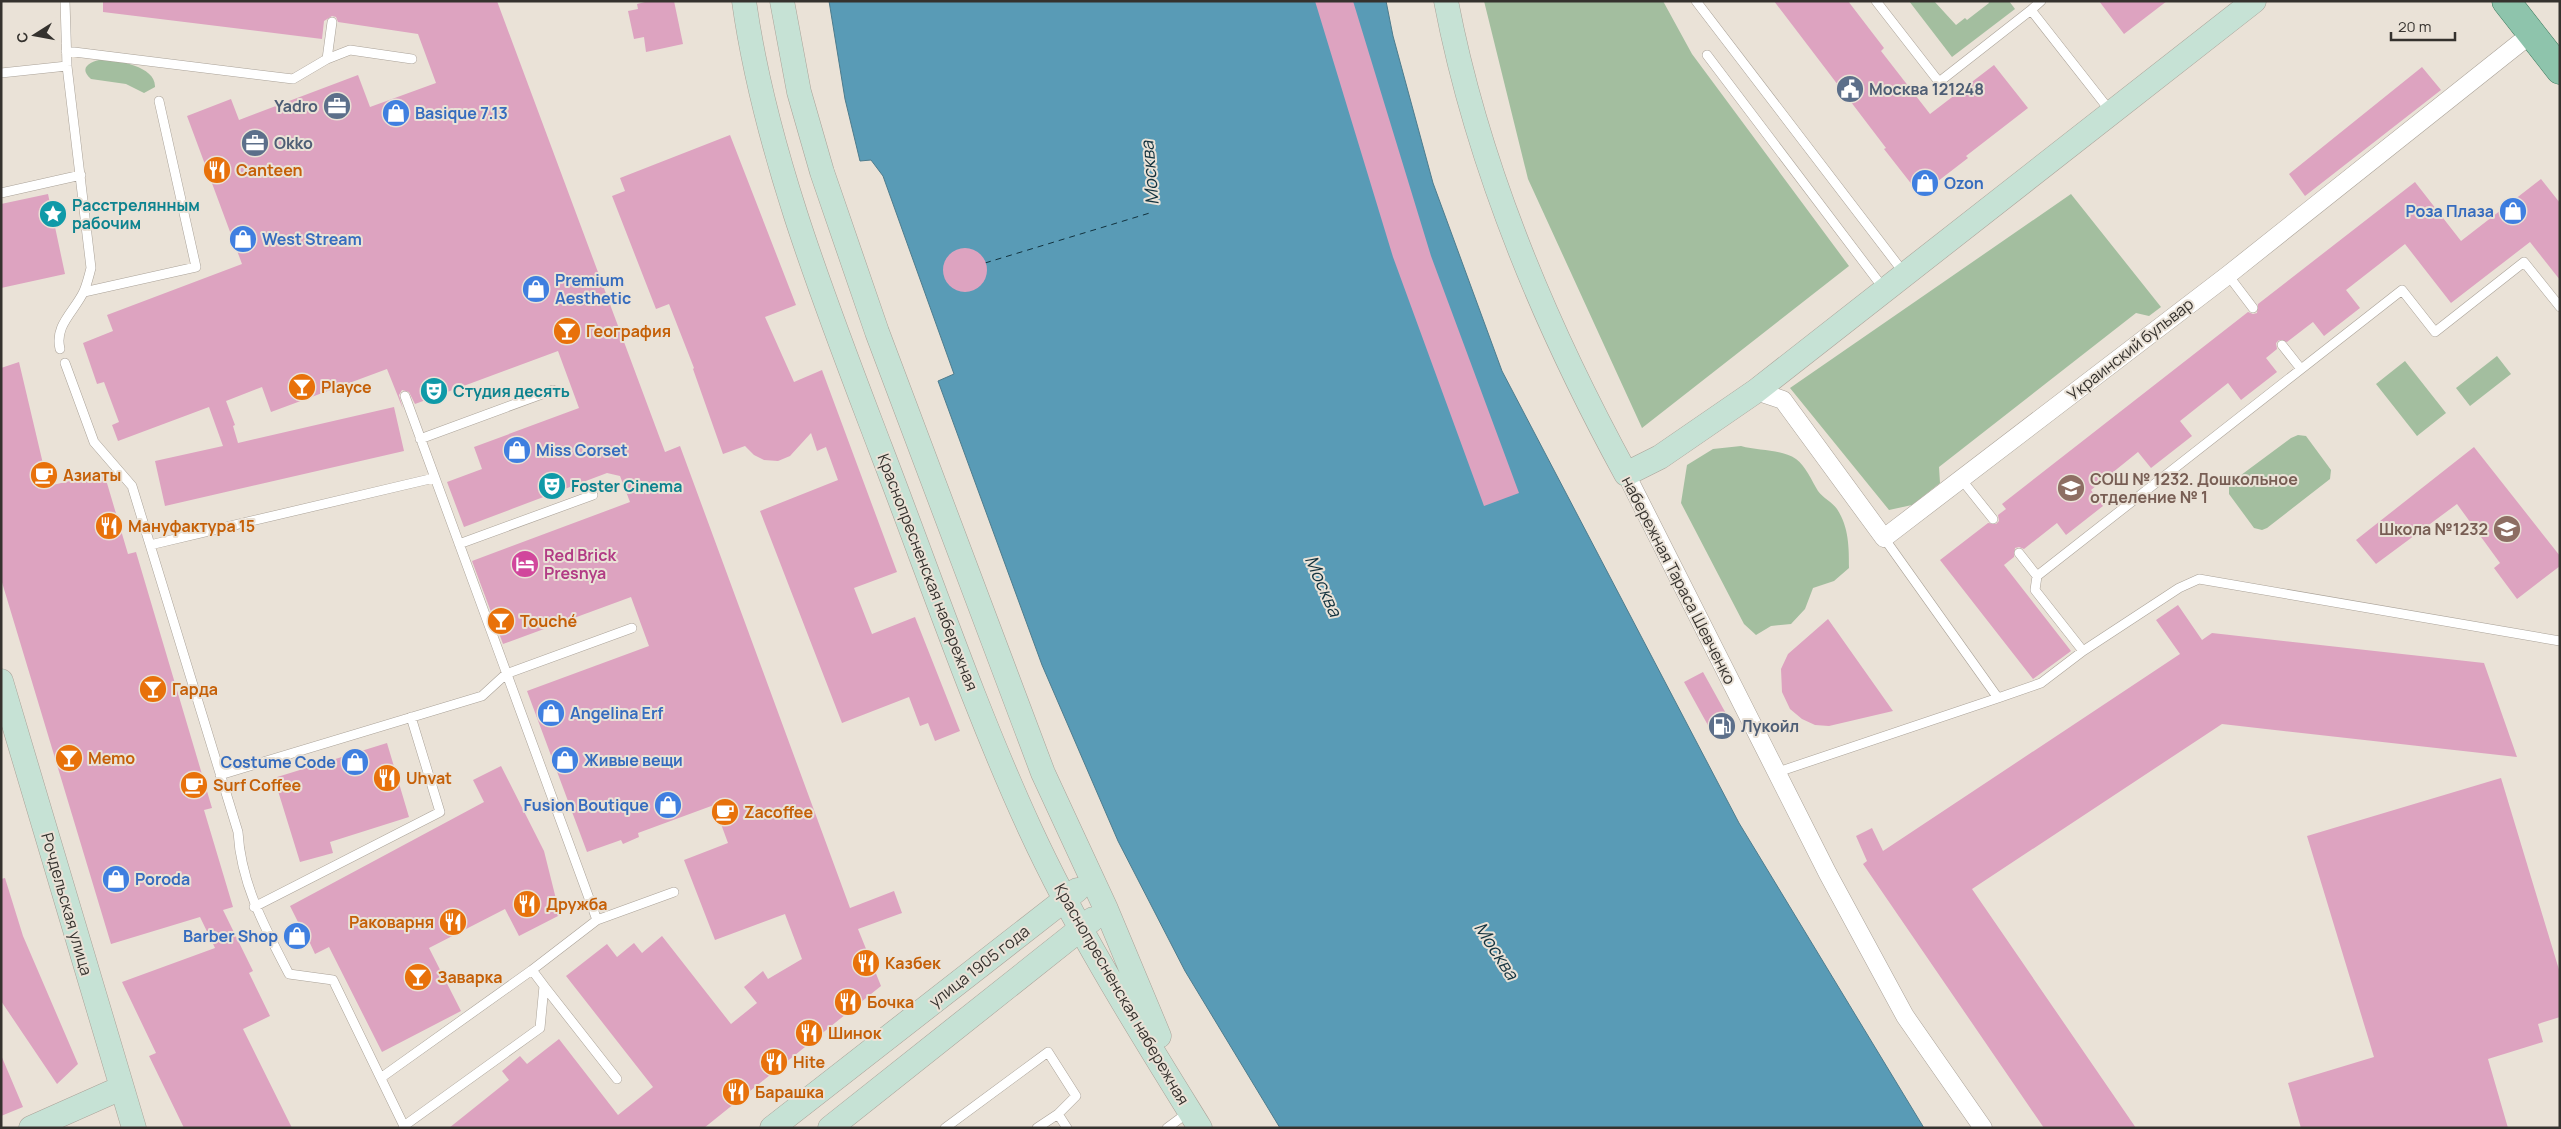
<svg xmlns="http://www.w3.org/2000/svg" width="2561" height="1129" font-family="Manrope,sans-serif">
<rect width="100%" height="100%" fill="#eae2d7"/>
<path fill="#a3be9f" d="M1484,1H1663L1692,54L1849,266L1642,428L1528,179Z
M1909,1H1934L1956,25L1965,18L1967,20L1989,3L1988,1H2009L2015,9L1952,57Z
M103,59C118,61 156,66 155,87L144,93L126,84L91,79C77,67 92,61 103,59Z
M2071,194L2161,307L2149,316L2136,313L1939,467L1940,483L1912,505L1889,510L1790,388Z
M2497,356L2511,374L2470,406L2456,388Z
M2405,361L2446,413L2417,436L2376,384Z
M2298,435L2306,436L2331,470L2330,479L2267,528L2262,530L2254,528L2229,494V487L2233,481L2291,438Z
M1741,446C1759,451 1782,449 1796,459C1805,465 1812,481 1818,491C1823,498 1832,502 1837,509C1849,527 1849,548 1849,568L1834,581L1813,588L1805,609L1791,624L1771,626L1756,635L1744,624L1681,503L1687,465L1713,449Z"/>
<path fill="#599bb6" stroke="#4e7c8d" d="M829,1H1386L1393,36L1433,183L1502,371L1739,823L1924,1128H1280L1185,971L1118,841L1042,665L938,381L954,374L883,176L871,160L860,161L845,99Z"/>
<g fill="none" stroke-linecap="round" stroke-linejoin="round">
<path stroke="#12323e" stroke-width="1" stroke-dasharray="6 5" stroke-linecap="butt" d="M985,263L1153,212"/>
</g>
<path fill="#dda3c0" d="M103,1H497L665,452L680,446L850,908L894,891L902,913L858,929L881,986L704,1128H449L509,1080L502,1071L520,1056L527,1064L559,1039L618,1115L653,1087L566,976L607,944L617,957L634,943L642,953L662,936L731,1024L757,1003L744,987L763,971L768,979L802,959L785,914L715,940L684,860L728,843L714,805L638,833L639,837L623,844L621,840L587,852L527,691L649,646L631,597L503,644L472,561L630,502L620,476L607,473L464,527L447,482L482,469L474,447L579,408L558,351L415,404L409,392L402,390L399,395L403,409L387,369L271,412L262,387L226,401L235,425L233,426L238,443L394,407L404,451L165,506L155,461L223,446L209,407L118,441L112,425L119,422L104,382L97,384L83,343L113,331L107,315L242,264L187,116L231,99L239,120L358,75L370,107L436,83L418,34L338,22L336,17L332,16L324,21L322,39L103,12Z
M649,1H674L683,44L646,52L644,37L634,39L628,11L638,9L637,4Z
M1315,1H1353L1431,256L1519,493L1484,506L1393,257Z
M1774,1H1848L1884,48L1881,51L1930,114L1994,65L2028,108L1966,156L1968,158L1920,195L1884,149L1886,148Z
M2099,1H2167L2124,34Z
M2422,67L2441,90L2305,196L2289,174Z
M730,135L796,305L765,317L794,382L822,370L897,572L854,588L872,634L915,617L960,731L935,741L928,723L920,726L909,697L842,723L760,511L838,480L826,447L817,451L811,433L790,456L778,461L764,460L754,455L745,446L723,454L693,369L694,368L669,304L656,309L612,196L625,191L620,178Z
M2541,179L2560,203V280L2530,242L2451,303L2405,244L2346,290L2360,308L2324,336L2313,322L2287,342L2279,340L2276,343L2277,349L2266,358L2277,372L2241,400L2228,383L2180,421L2192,436L2151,468L2138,452L2091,490L2103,506L2066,535L2057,523L2024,549L2019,547L2015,548L2014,557L2004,565L2071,651L2033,679L1940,560L1988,523L1996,524L1999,521L1998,515L2006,509L2002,504L2248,312L2253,314L2257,313L2258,304L2415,182L2461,241Z
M48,194L65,274L1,288V204Z
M943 270a22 22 0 1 1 44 0a22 22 0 1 1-44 0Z
M19,362L44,468L39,470L44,487L104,473L128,554L136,552L212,808L204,810L233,907L223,910L253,971L249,973L270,1016L243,1029L292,1128H184L149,1056L156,1053L122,982L215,948L200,917L111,944L1,579V368Z
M2474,447L2560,556V566L2517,599L2494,568L2500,563L2457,504L2376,564L2356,540Z
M2178,605L2202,640L2212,633L2484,663L2517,757L2222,724L1972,889L2136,1128H2044L1863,864L1867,861L1856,836L1872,828L1883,851L2180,654L2156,620Z
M1828,619L1893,711L1829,726L1815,725L1802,719L1790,709L1782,692L1781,669L1788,654Z
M1703,672L1734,728L1715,738L1684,682Z
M387,743L409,817L330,842L333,853L300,862L274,778Z
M501,766L544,851L560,915L519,936L505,909L429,948L461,1011L382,1052L329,947L315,954L309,941L294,949L285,931L299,924L290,906L484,802L473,780Z
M2501,778L2560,973V1017L2538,1024L2543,1042L2488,1059L2508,1128H2301L2288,1083L2374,1057L2307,836Z
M5,878L23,936L78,1064L57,1084L1,1001V879Z
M1,1055L23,1107L1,1116Z"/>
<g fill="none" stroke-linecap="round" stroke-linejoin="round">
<defs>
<path id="lane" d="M1696,1L1904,273
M1876,1L1939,82L2031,10
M2041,1L2031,10L2111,112
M66,51L293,79L327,59L350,50L412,59
M1707,55L1884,289
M327,59L332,22
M1,73L67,66
M1,193L81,175
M2228,275L2253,308
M84,292L196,267L159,101
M2282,345L2301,369
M60,349C54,325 75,311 84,291C87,284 89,276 91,268L67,66L65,1
M65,363L94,442L132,486L238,832C241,884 265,928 289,974L333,980L404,1126L403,1128
M405,396L597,920
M420,439L553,390
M1961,479L1993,519
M1884,538L1998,698L2041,683L2083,651L2179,588L2199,579L2560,641
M459,544L593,495
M150,545L434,478
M2019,553L2037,576L2402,290L2435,332L2524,262L2560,307
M2037,576L2035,590L2083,651
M1778,772L1998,698
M220,775L482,696L506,674L632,628
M254,907L440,812L411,717
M544,986L617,1079
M382,1077L532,970
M1058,1114L1067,1128
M406,1128L404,1126L540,1028L544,986L532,970L597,920L674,892
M945,1128L1048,1052L1076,1096L1058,1114L1037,1128
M1167,1128L1190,1111"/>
<path id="street" d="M1756,391L1783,400L1884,538L2228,275L2531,34
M1626,474L1828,874L1905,1016L1983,1128"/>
<path id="secondary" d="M744,1C765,151 826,305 880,447C929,574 973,705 1030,829C1078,933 1140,1031 1200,1128
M782,1L799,92L822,172L877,332L1043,773L1106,909L1159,1036
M1446,1C1478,168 1545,326 1626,474L1660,457L1756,391L2254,1
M1,681L134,1128
M31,1128L121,1088
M772,1128L1077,890
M830,1128L1093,919"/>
<path id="primary" d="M2506,1L2560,70"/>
</defs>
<use href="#lane" stroke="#aaa298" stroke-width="10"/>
<use href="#street" stroke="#aaa298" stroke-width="19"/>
<use href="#secondary" stroke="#aaa298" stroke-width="25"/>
<use href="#primary" stroke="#3d785c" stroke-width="29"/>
<use href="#lane" stroke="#fff" stroke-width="9"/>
<use href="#street" stroke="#fff" stroke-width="18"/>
<use href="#secondary" stroke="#c6e2d5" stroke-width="24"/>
<use href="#primary" stroke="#8ec4ac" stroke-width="28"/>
</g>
<defs>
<symbol id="civic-disc" viewBox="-11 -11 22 22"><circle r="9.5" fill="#5c6f8a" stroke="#eae2d7"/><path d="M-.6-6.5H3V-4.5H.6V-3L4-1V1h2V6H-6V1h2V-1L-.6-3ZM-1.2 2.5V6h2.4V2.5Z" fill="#fff"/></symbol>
<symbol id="office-disc" viewBox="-11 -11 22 22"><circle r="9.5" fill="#5c6f8a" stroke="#eae2d7"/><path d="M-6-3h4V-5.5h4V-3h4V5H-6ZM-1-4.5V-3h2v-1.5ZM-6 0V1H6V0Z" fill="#fff"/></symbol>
<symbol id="shop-disc" viewBox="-11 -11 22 22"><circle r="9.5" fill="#3f7fe0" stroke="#eae2d7"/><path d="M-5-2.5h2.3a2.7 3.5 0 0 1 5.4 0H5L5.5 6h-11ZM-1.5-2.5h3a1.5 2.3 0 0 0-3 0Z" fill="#fff"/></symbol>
<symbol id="restaurant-disc" viewBox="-11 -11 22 22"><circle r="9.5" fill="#e8710a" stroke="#eae2d7"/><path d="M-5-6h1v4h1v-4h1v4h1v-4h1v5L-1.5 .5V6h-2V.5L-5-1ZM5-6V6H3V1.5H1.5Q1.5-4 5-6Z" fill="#fff"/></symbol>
<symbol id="sight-disc" viewBox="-11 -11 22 22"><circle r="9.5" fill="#0f9aa8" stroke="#eae2d7"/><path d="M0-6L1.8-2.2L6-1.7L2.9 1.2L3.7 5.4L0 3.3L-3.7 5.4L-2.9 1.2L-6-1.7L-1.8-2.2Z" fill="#fff"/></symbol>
<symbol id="bar-disc" viewBox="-11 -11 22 22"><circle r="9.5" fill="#e8710a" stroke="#eae2d7"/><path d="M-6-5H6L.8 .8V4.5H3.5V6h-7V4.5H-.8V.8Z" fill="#fff"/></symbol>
<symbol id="theatre-disc" viewBox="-11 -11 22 22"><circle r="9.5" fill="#0f9aa8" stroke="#eae2d7"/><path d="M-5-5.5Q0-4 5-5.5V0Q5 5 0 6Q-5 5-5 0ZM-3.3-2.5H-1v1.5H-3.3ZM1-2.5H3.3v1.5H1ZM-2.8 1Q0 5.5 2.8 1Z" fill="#fff"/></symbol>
<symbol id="cafe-disc" viewBox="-11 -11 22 22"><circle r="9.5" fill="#e8710a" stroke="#eae2d7"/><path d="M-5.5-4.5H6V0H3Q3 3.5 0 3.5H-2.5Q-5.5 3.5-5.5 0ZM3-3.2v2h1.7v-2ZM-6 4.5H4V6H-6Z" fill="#fff"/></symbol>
<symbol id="school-disc" viewBox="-11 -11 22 22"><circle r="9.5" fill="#8d6e63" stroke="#eae2d7"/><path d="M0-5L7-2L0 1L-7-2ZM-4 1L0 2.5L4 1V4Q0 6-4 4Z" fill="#fff"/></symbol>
<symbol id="hotel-disc" viewBox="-11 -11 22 22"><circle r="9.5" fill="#d1479c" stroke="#eae2d7"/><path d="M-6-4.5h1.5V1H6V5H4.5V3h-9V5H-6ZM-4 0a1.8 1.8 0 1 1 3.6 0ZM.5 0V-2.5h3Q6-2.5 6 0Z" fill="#fff"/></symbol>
<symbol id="fuel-disc" viewBox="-11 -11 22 22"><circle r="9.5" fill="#5c6f8a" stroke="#eae2d7"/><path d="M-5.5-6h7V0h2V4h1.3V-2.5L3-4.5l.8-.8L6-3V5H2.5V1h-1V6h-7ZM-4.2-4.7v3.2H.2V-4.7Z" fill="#fff"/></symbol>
</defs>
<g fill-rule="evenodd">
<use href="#civic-disc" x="1834" y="73" width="32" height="32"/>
<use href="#office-disc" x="321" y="90" width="32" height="32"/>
<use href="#shop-disc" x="380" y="97" width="32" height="32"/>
<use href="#office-disc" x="239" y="127" width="32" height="32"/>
<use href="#restaurant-disc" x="201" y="154" width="32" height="32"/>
<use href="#shop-disc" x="1909" y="167" width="32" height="32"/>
<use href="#shop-disc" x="2497" y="195" width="32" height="32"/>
<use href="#sight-disc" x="37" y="198" width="32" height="32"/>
<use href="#shop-disc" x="227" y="223" width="32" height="32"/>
<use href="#shop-disc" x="520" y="273" width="32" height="32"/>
<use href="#bar-disc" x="551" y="315" width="32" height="32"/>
<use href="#bar-disc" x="286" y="371" width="32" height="32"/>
<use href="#theatre-disc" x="418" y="375" width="32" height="32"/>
<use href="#shop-disc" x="501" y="434" width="32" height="32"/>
<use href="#cafe-disc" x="28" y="459" width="32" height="32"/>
<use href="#theatre-disc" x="536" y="470" width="32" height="32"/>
<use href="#school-disc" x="2055" y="472" width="32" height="32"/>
<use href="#restaurant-disc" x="93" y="510" width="32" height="32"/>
<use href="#school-disc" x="2491" y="513" width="32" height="32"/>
<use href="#hotel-disc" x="509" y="548" width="32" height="32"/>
<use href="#bar-disc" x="485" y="605" width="32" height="32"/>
<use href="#bar-disc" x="137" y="673" width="32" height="32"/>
<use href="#shop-disc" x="535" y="697" width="32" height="32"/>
<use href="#fuel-disc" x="1706" y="710" width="32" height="32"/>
<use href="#bar-disc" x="53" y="742" width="32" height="32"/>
<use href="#shop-disc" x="549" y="744" width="32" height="32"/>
<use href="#shop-disc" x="339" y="746" width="32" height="32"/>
<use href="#restaurant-disc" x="371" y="762" width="32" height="32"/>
<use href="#cafe-disc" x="178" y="769" width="32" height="32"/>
<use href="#shop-disc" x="652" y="789" width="32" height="32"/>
<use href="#cafe-disc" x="709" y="796" width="32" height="32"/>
<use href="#shop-disc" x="100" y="863" width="32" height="32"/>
<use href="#restaurant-disc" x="511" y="888" width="32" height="32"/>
<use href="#restaurant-disc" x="437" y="906" width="32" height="32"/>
<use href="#shop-disc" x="281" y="920" width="32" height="32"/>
<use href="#restaurant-disc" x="850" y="947" width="32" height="32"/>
<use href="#bar-disc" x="402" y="961" width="32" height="32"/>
<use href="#restaurant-disc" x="832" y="986" width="32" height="32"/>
<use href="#restaurant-disc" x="793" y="1017" width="32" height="32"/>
<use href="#restaurant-disc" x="758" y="1046" width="32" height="32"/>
<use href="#restaurant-disc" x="720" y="1076" width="32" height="32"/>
</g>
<g text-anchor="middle" stroke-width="4" stroke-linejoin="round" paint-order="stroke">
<g font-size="16" font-weight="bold" fill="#4e5e75" stroke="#eae2d7" text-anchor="start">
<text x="1869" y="95">Москва 121248</text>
<text x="318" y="112" text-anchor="end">Yadro</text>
<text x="274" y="149">Okko</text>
<text x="1741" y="732">Лукойл</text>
</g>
<g font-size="16" font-weight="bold" fill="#366cbe" stroke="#eae2d7" text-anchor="start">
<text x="415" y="119">Basique 7.13</text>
<text x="1944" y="189">Ozon</text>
<text x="2494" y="217" text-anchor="end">Роза Плаза</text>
<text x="262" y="245">West Stream</text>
<text x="555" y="286">Premium<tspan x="555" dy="18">Aesthetic</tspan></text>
<text x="536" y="456">Miss Corset</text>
<text x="570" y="719">Angelina Erf</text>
<text x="584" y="766">Живые вещи</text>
<text x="336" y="768" text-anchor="end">Costume Code</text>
<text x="649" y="811" text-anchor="end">Fusion Boutique</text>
<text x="135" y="885">Poroda</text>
<text x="278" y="942" text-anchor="end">Barber Shop</text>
</g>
<g font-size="16" font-weight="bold" fill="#c56008" stroke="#eae2d7" text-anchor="start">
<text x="236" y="176">Canteen</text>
<text x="586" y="337">География</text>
<text x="321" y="393">Playce</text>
<text x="63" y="481">Азиаты</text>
<text x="128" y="532">Мануфактура 15</text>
<text x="520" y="627">Touché</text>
<text x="172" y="695">Гарда</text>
<text x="88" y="764">Memo</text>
<text x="406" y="784">Uhvat</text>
<text x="213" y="791">Surf Coffee</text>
<text x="744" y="818">Zacoffee</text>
<text x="546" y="910">Дружба</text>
<text x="434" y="928" text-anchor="end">Раковарня</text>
<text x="885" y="969">Казбек</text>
<text x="437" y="983">Заварка</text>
<text x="867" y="1008">Бочка</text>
<text x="828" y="1039">Шинок</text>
<text x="793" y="1068">Hite</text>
<text x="755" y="1098">Барашка</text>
</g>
<g font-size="16" font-weight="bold" fill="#0d838f" stroke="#eae2d7" text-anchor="start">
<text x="72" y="211">Расстрелянным<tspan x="72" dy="18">рабочим</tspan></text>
<text x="453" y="397">Студия десять</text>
<text x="571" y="492">Foster Cinema</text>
</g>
<g font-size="16" fill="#35322e" stroke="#eae2d7">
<text transform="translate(2130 349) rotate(-38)" y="6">Украинский бульвар</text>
<text transform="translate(928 572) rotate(69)" y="6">Краснопресненская набережная</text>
<text transform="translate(1679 580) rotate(63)" y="6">набережная Тараса Шевченко</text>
<text transform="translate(67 904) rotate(74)" y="6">Рочдельская улица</text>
<text transform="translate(979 966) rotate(-38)" y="6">улица 1905 года</text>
<text transform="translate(1122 994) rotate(60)" y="6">Краснопресненская набережная</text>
</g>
<g font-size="16" font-weight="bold" fill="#785e54" stroke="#eae2d7" text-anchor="start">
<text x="2090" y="485">СОШ № 1232. Дошкольное<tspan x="2090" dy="18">отделение № 1</tspan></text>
<text x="2488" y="535" text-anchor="end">Школа №1232</text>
</g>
<g font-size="16" font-weight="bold" fill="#b23c85" stroke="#eae2d7" text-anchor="start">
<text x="544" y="561">Red Brick<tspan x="544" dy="18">Presnya</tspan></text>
</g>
<g font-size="18" font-style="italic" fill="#12323e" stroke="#eae2d7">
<text transform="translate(1150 173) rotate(-95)" y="6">Москва</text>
<text transform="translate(1323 586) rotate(66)" y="6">Москва</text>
<text transform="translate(1496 951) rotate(57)" y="6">Москва</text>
</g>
</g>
<rect width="2561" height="1129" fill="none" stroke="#35322e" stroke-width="5"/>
<g transform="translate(35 35) rotate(259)" stroke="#eae2d7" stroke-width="4" paint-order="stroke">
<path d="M0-4L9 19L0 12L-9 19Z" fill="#35322e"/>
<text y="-8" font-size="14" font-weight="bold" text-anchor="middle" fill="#35322e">С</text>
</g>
<path d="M2391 32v8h64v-8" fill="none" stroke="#35322e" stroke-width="2.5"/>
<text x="2398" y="32" font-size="15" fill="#35322e" stroke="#eae2d7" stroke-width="4" paint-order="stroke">20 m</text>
</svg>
